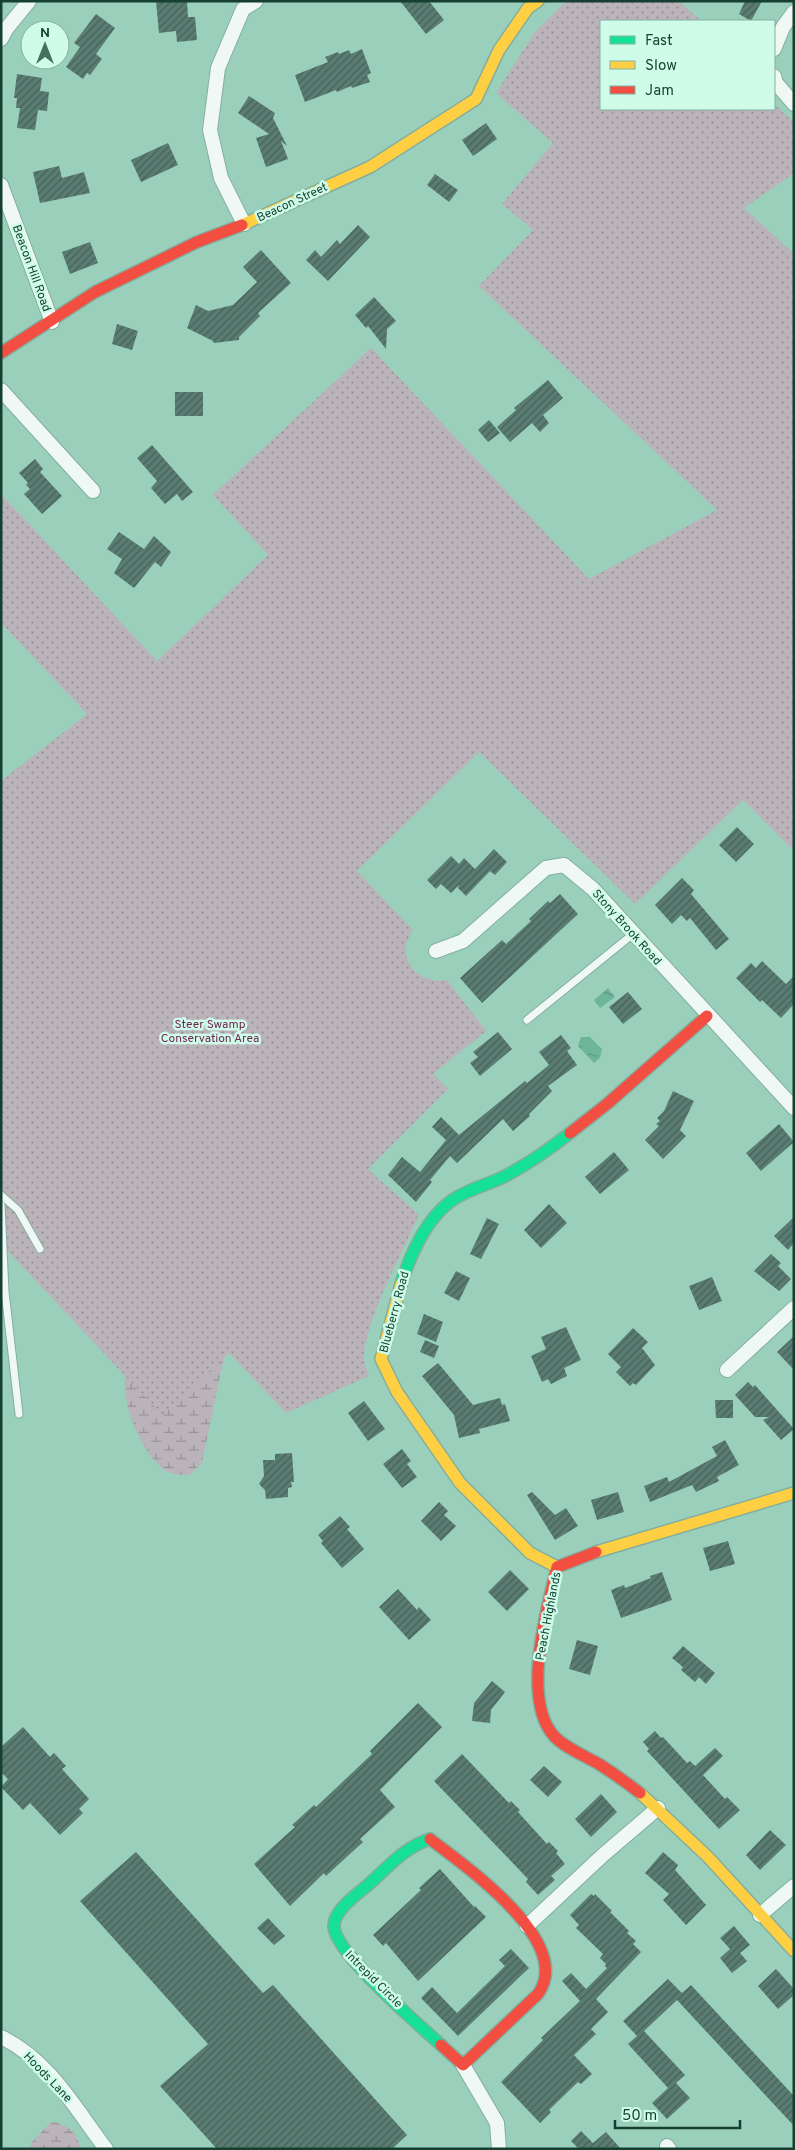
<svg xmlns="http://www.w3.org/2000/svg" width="795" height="2150" font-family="Overpass,sans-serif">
<defs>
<pattern id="wetland-marsh" width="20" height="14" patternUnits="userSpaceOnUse" patternTransform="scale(1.25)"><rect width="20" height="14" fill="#bab3b9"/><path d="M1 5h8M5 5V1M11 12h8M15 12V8" fill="none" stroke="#969397"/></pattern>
<pattern id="park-dots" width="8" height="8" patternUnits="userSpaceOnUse" patternTransform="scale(1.25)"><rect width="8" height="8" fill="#bab3b9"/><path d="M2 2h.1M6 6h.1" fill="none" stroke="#969397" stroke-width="1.8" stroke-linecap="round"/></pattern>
<pattern id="water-ripples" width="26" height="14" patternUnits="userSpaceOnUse" patternTransform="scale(1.25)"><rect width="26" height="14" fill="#6db59b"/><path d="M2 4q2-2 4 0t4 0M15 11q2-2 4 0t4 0" fill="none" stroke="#58957f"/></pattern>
<pattern id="building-hatch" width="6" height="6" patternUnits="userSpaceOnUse" patternTransform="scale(1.25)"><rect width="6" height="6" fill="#5a7c72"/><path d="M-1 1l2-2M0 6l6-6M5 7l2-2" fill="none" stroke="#456259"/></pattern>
</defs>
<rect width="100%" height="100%" fill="#9ad0bb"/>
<path fill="url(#wetland-marsh)" d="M226,1347L202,1463L189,1475C184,1475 178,1475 174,1474C149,1468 129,1420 126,1398C124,1390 125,1382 125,1374Z
M52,2121C67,2126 78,2131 80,2149H29L32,2142Z"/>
<path fill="url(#park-dots)" d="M566,1H679L701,21H601V109H774V104L794,122V173L744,208L794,254V851L743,800L635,904L479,752L357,871L413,930C394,957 416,985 447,980L486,1031L433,1074L448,1089L368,1169L419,1215C403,1250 365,1322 364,1357C364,1363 367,1370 369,1376L286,1413L229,1353L162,1415L1,1244V781L87,714L1,623V494L157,661L268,555L213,495L371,348L589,579L717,510L479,286L533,230L502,204L553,143L496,93L535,32Z"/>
<path fill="url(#water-ripples)" d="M608,988L615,997L600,1008L594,1000Z
M581,1037H590L602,1049L600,1058L594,1063L578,1046Z"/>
<path fill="url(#building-hatch)" d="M156,1H187L188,17H195L197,40L177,42L176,31L159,33Z
M400,1H429L444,20L426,34Z
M745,1H762L751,21L739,14Z
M96,14L115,28L96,54L102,59L90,75L87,73L83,79L66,67L80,47L74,43Z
M362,49L371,73L367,75L370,82L352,88L351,86L337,92L336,90L305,102L295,75L328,62L325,57L338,52L339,54L349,50L351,54Z
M17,74L42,78L40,91L49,92L47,111L38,110L35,130L17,128L20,108H16L17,98H14Z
M249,96L275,113L273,118L287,146L281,141L288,159L266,167L256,138L269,134L238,113Z
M486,123L497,139L473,156L462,140Z
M168,143L178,165L141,182L131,160Z
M59,166L62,178L84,172L90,193L40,203L33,172Z
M435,174L458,190L449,202L427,185Z
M358,225L370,237L328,281L306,260L315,250L321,257L337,240L340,244Z
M90,242L98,263L70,274L62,252Z
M261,250L291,283L258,313L260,316L239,337V340L214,343L213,341L187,328L196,305L208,311L233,305L257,282L243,267Z
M374,297L396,321L387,329L386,349L368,326L366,328L355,315Z
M117,324L138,331L132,350L112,344Z
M548,380L563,398L543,415L549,423L540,432L532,423L510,442L497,427L516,410L514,408Z
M175,392H203V416H175Z
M489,420L500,433L488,442L478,430Z
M152,445L193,492L182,501L177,494L165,504L151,488L157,481L137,458Z
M35,459L43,469L40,472L62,496L42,514L24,494L30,489L26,485L28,483L19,473Z
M119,532L144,549L154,536L171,552L161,567L155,562L134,588L114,573L122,559L107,549Z
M737,827L754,844L736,862L719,845Z
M494,849L507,862L495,875L490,871L466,896L458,888L459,885L451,893L441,884L436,889L427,880L451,856L459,864L464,858L475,869Z
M682,878L694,890L691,894L729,939L716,950L690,918L687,921L681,915L672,924L655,905Z
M560,894L578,914L482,1003L460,978L502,940L506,944L531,921L529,919L548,901L550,903Z
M762,961L786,984L794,976V1004L781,1018L762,1000L760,1002L736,978L751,963L756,968Z
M628,992L642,1009L623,1024L609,1007Z
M498,1032L512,1049L480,1076L470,1063L478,1057L473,1052Z
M561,1035L571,1048L567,1051L577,1065L548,1086L552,1091L529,1114L530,1116L513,1131L503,1119L457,1163L450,1156L430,1180L432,1182L416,1202L388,1175L402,1157L420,1172L446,1140L432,1127L441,1117L459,1135L525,1081L527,1083L549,1065L539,1052Z
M673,1091L694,1101L680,1130L686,1136L663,1159L645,1140L659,1126L656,1124L660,1121L657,1118L664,1111Z
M779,1124L794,1142L761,1171L746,1153Z
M614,1152L629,1170L600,1194L585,1177Z
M549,1204L567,1223L541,1248L524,1230Z
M794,1217V1243L788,1250L774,1236Z
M487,1218L499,1224L481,1259L470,1254Z
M771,1254L781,1263L778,1266L791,1279L779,1291L754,1271Z
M456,1271L470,1278L459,1301L444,1293Z
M712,1277L722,1301L699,1310L689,1286Z
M424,1314L443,1322L436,1342L417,1334Z
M566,1327L581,1360L564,1368L567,1376L551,1384L548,1379L542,1382L531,1356L546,1349L541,1337Z
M633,1328L648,1342L642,1348L655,1365L636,1385L633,1383L630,1386L616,1372L621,1367L608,1354Z
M794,1336V1370L777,1352Z
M425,1340L439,1346L434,1358L420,1352Z
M438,1363L473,1405L500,1398L502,1405L505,1404L510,1421L479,1429L480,1433L459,1438L454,1415L422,1376Z
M748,1382L753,1387L755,1385L794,1429L781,1440L763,1420L769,1417H755L735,1395Z
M715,1400H733V1418H716Z
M364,1401L385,1429L368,1441L348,1413Z
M725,1440L739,1465L717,1477L719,1481L696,1492L692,1485L650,1502L644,1486L667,1477L669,1482L717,1456L712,1447Z
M402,1449L411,1461L407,1464L417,1477L402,1488L383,1464Z
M292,1453L294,1482H291L292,1487L288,1488V1497L266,1499L265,1490L259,1484L264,1476L263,1460H275V1454Z
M532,1492L555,1515L566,1508L578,1526L555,1540L527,1495Z
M618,1492L624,1512L597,1520L591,1500Z
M439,1502L448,1511L444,1515L456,1526L441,1541L421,1521Z
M340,1516L350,1527L347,1529L364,1549L342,1568L321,1543L323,1541L318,1535Z
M728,1541L735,1564L710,1571L703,1548Z
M510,1570L529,1589L507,1611L488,1592Z
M662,1572L672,1600L621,1618L611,1590L624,1585L625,1588L651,1578L650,1576Z
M398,1589L417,1610L419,1607L431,1620L409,1640L379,1607Z
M577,1640L598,1646L590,1675L569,1669Z
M683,1646L715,1673L706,1684L699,1677L695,1682L681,1670L683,1667L672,1658Z
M492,1681L505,1692L491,1710L490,1723L472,1721L474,1703Z
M418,1703L442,1727L380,1790L395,1807L360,1839L363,1842L352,1852L326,1876L324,1873L290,1906L254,1864L295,1827L292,1825L314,1805L316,1807L372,1754L370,1751Z
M23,1727L50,1757L54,1753L66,1766L62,1769L89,1799L79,1809L83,1813L60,1835L30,1803L23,1810L1,1787L8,1779L1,1772V1747Z
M655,1731L661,1738L663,1737L687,1763L690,1761L695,1766L715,1748L723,1756L703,1775L725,1799L727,1797L740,1810L719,1829L647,1751L649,1749L643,1742Z
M462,1754L509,1803L511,1801L520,1810L518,1812L547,1844L549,1842L558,1851L556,1853L565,1864L551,1876L555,1880L538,1895L526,1882L528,1879L508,1858L434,1781Z
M544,1766L562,1782L548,1797L530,1780Z
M601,1794L617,1812L591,1837L575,1819Z
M770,1830L786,1845L760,1870L746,1855Z
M136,1852L263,1993L273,1985L407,2135L392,2149H217L160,2086L208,2044L80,1901Z
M663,1852L678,1865L675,1870L706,1905L686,1925L663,1900L669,1894L645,1873Z
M440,1869L474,1907L475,1906L486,1917L418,1981L386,1943L383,1946L373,1935L421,1890L419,1888Z
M591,1894L594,1896L595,1894L612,1911L610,1912L629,1931L627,1933L636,1941L633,1944L641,1952L596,1999L608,2012L591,2029L596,2034L574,2055L592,2074L581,2084L578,2082L549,2110L551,2112L540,2123L501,2082L543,2040L541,2038L580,2001L562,1981L571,1973L586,1989L607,1968L605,1966L606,1964L600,1958L603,1954L576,1928L579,1925L570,1915Z
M268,1918L285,1936L274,1945L257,1928Z
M734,1926L750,1945L740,1953L747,1961L732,1973L720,1958L730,1949L720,1938Z
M511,1949L529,1968L458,2036L421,1998L432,1987L457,2013L505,1966L499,1960Z
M776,1969L794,1989V1995L778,2009L758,1986Z
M668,1979L682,1993L691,1985L794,2096V2126L677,2000L644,2031L685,2075L676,2083L690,2098L667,2119L652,2103L668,2088L628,2044L637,2036L623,2021Z
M581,2131L593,2143L606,2132L621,2149H579L571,2141Z"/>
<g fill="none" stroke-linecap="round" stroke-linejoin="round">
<defs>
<path id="lane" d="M527,1020L633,934
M1,1195L18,1210L40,1249
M1,1205L5,1292
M1,1289L5,1292L19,1414"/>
<path id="street" d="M1,39L7,28L29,1
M774,49L783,27L794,12
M774,76L776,83L794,104
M1,185L52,322
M244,224L221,178L210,130L218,68L243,9L256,1
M1,390L93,491
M436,951L463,941L546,868L564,865L593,889L794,1108
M727,1370L794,1308
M760,1915L794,1886
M527,1926L603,1855L658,1808
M1,2037C49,2060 75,2108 106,2149
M463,2065L497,2123L499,2149
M667,2146L669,2149"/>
<path id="fast" d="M401,1284C411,1253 429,1212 459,1196C475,1187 493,1183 509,1174C531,1162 551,1148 570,1133
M430,1839C405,1847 388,1867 369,1884C358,1894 333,1910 334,1927C336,1954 419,2025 441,2045"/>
<path id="slow" d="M242,225L370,167L476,99L499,50L528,8L538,1
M401,1284L381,1359L397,1392L460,1483L530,1553L557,1567
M596,1552L794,1493
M640,1793L708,1857L794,1951"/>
<path id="jam" d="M1,353L95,292L197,242L242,225
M570,1133L607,1104L707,1016
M596,1552L557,1567C547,1609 521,1699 554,1736C565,1748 585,1756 599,1764C613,1773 627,1783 640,1793
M430,1839C465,1866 575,1942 538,1994L463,2065L441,2045"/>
</defs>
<use href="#lane" stroke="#83ae9e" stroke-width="9"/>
<use href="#street" stroke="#83ae9e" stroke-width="16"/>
<use href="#fast" stroke="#83ae9e" stroke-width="14"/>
<use href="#slow" stroke="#83ae9e" stroke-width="14"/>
<use href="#jam" stroke="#83ae9e" stroke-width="14"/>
<use href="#lane" stroke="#f0f8f5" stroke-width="7"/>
<use href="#street" stroke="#f0f8f5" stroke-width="14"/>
<use href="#fast" stroke="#16e098" stroke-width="11"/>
<use href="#slow" stroke="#ffcf43" stroke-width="11"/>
<use href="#jam" stroke="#f24e42" stroke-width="11"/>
</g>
<g text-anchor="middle" stroke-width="5" stroke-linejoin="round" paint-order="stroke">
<g font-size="12" fill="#143f31" stroke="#cefce9">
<text transform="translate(292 202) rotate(-25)" y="4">Beacon Street</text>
<text transform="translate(32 268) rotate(70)" y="4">Beacon Hill Road</text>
<text transform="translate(627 927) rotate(48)" y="4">Stony Brook Road</text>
<text transform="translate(394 1312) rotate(-75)" y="4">Blueberry Road</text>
<text transform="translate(548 1616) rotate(-79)" y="4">Peach Highlands</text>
<text transform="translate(374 1979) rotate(45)" y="4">Intrepid Circle</text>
<text transform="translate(48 2077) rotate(46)" y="4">Hoods Lane</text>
</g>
<g font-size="12" fill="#732452" stroke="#cefce9">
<text x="210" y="1028">Steer Swamp<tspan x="210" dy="14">Conservation Area</tspan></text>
</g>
</g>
<rect width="795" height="2150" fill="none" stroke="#143f31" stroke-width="5"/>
<rect x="600" y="20" width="175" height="90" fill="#cefce9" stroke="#84b09f"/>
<rect x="610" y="36" width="25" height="8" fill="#16e098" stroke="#84b09f"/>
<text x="645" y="45" font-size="15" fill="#143f31">Fast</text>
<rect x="610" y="61" width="25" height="8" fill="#ffcf43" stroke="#84b09f"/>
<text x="645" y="70" font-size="15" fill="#143f31">Slow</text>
<rect x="610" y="86" width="25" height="8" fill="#f24e42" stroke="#84b09f"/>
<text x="645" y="95" font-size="15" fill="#143f31">Jam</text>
<g transform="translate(45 45)"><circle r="24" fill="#cefce9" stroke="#84b09f"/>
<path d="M0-4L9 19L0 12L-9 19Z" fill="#437261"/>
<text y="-8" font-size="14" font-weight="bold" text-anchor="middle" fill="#143f31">N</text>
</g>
<path d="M615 2120v8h125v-8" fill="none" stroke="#143f31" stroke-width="2.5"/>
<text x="622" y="2120" font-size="15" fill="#143f31" stroke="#cefce9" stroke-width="4" paint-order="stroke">50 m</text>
</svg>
